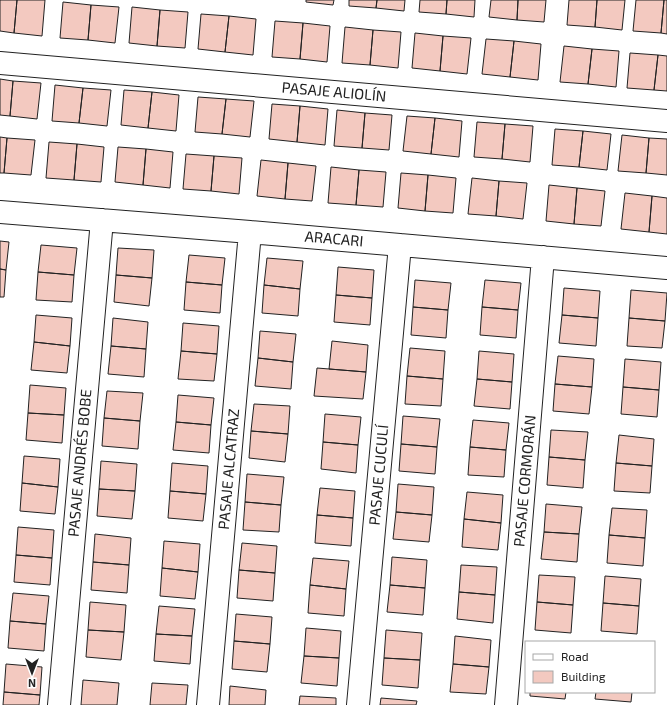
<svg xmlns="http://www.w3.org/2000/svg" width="667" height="705" font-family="'Exo 2',sans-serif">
<rect width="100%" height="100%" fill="#fff"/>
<path fill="#f3c9c0" stroke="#222" d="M0,0H17L14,33L0,31Z
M17,0H45L42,36L14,33Z
M306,0H334L333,5L306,2Z
M349,0H377L376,8L349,6Z
M377,0H405L404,11L376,8Z
M420,0H447L446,14L419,12Z
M447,0H475L474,17L446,14Z
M491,0H518L517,20L489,17Z
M518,0H546L544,22L517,20Z
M569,0H597L595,27L567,25Z
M597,0H625L622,30L595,27Z
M636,0H664L661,33L633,31Z
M664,0H667V34L661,33Z
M63,2L91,5L88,40L60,38Z
M91,5L119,7L115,43L88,40Z
M132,7L160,10L157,46L129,43Z
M160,10L188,12L185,48L157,46Z
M201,14L229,16L225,52L198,49Z
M229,16L256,19L253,55L225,52Z
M275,21L303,23L300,59L272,57Z
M303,23L330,26L327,62L300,59Z
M345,27L373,30L370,65L342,63Z
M373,30L401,32L398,68L370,65Z
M415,33L443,36L440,71L412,68Z
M443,36L471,38L467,74L440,71Z
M486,39L514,41L510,77L482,74Z
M514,41L541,44L538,80L510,77Z
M564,46L592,49L588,84L560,82Z
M592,49L619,51L616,87L588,84Z
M630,53L658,55L654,90L627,88Z
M658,55L667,56V91L654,90Z
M0,79L13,81L10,116L0,115Z
M13,81L41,83L37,119L10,116Z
M55,85L83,88L79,123L52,121Z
M83,88L111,90L107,126L79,123Z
M124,90L152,92L148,128L121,125Z
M152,92L179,95L176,131L148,128Z
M198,97L226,99L222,134L195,132Z
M226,99L254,101L250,137L222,134Z
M272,104L300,106L297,142L269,139Z
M300,106L328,109L325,145L297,142Z
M337,110L365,113L362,148L334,146Z
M365,113L392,115L389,150L362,148Z
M407,116L435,118L431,154L403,151Z
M435,118L462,121L459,157L431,154Z
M477,122L505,124L502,159L474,157Z
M505,124L533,126L530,162L502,159Z
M555,129L583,131L579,167L552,165Z
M583,131L611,134L607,170L579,167Z
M622,135L649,138L646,173L618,171Z
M0,137L7,138L4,173H0Z
M7,138L35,140L31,175L4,173Z
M649,138L667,139V175L646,173Z
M49,142L77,144L74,180L46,178Z
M77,144L104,147L101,182L74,180Z
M118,147L146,149L143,185L115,182Z
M146,149L173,152L170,188L143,185Z
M186,154L214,156L211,191L183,189Z
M214,156L242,158L239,194L211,191Z
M261,160L288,163L285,199L257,196Z
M288,163L316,166L312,201L285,199Z
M331,167L359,170L356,205L328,203Z
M359,170L386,172L383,207L356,205Z
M401,173L428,175L425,211L398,208Z
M428,175L456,178L453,213L425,211Z
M472,178L499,181L496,216L468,214Z
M499,181L527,183L523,219L496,216Z
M549,185L577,188L574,224L546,221Z
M577,188L605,191L601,226L574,224Z
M625,193L652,196L649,232L621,229Z
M652,196L667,198V234L649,232Z
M0,241L9,242L6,270L0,269Z
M41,245L77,248L74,275L38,272Z
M118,248L154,250L152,278L116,275Z
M189,255L225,258L222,285L186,282Z
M267,258L303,261L300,289L264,285Z
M338,267L374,270L372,298L336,295Z
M0,269L6,270L4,297H0Z
M38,272L74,275L72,302L36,300Z
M116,275L152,278L149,306L114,302Z
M415,280L451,283L448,310L413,307Z
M485,280L521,283L518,310L482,307Z
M186,282L222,285L220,313L184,310Z
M264,285L300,289L298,316L262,313Z
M564,288L600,291L598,318L562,315Z
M631,290L667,293L665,321L629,318Z
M336,295L372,298L370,325L334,322Z
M413,307L448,310L446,338L411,335Z
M482,307L518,310L516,338L480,335Z
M36,315L72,318L70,346L34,342Z
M562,315L598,318L596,346L559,343Z
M113,318L148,322L146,349L111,346Z
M629,318L665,321L662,348L627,346Z
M183,323L219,326L217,354L181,351Z
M260,331L296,334L293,362L258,358Z
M332,341L368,345L366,372L329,369Z
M34,342L70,346L67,373L31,370Z
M111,346L146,349L144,377L108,374Z
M410,348L445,351L443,379L407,376Z
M181,351L217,354L214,381L178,379Z
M479,351L514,354L512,382L477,379Z
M558,356L594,359L592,387L555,384Z
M258,358L293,362L291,389L255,386Z
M625,359L661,362L659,390L623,387Z
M317,368L366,372L363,399L314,396Z
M407,376L443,379L441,406L405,404Z
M477,379L512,382L510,409L474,406Z
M555,384L592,387L589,414L553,411Z
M30,385L66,388L64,415L28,413Z
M623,387L659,390L657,417L621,414Z
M107,391L143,393L140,421L104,418Z
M178,395L214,398L211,425L176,422Z
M254,404L290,406L288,434L251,431Z
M28,413L64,415L62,443L26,440Z
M325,414L361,417L358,445L323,442Z
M403,416L440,419L437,447L401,444Z
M104,418L140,421L138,449L102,446Z
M473,420L509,423L506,450L470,447Z
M176,422L211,425L209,453L173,450Z
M551,430L588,432L585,460L549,457Z
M251,431L288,434L285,462L249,458Z
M619,435L654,439L652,466L616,463Z
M323,442L358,445L356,473L321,469Z
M401,444L437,447L435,474L399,471Z
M470,447L506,450L504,477L468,475Z
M24,456L60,459L58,487L22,483Z
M549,457L585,460L583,488L547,485Z
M101,461L137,464L135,491L99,489Z
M172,463L208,466L206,494L170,491Z
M616,463L652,466L650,493L614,491Z
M247,474L284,477L281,505L245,502Z
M22,483L58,487L55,514L20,511Z
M398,484L434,487L432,515L396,512Z
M320,488L355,491L353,518L317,515Z
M99,489L135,491L132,519L97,516Z
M170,491L206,494L203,521L168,518Z
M467,492L503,495L501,523L464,519Z
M245,502L281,505L279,532L243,530Z
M546,504L582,507L579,534L544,532Z
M612,508L647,510L645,538L609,535Z
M396,512L432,515L429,542L393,539Z
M317,515L353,518L351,546L315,543Z
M464,519L501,523L498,550L462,547Z
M18,527L54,530L52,558L16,555Z
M544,532L579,534L577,562L541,559Z
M95,534L131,538L129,565L93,562Z
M609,535L645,538L643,566L607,563Z
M164,541L200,544L198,572L162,568Z
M242,543L277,546L275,573L239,570Z
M16,555L52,558L50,585L14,582Z
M392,557L427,560L425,588L390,585Z
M313,558L349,561L346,589L310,585Z
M93,562L129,565L127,593L91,590Z
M461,565L497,567L495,595L459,592Z
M162,568L198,572L195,599L160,596Z
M239,570L275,573L273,601L237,598Z
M539,575L575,577L573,605L537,602Z
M605,576L641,579L639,606L603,603Z
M310,585L346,589L344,616L308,613Z
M390,585L425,588L423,615L387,612Z
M459,592L495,595L493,623L457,619Z
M13,593L49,596L46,624L10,621Z
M90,602L126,605L124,632L88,630Z
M537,602L573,605L571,633L535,630Z
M603,603L639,606L637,634L601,631Z
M159,606L195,609L192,636L156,634Z
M236,614L272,617L270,644L234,641Z
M10,621L46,624L44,651L8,648Z
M306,628L341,631L339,658L304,656Z
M88,630L124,632L121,660L86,657Z
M386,630L422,633L420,660L384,658Z
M156,634L192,636L190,664L154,661Z
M455,636L491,640L489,667L453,664Z
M234,641L270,644L267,672L232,669Z
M304,656L339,658L337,686L301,683Z
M384,658L420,660L418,688L382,685Z
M6,664L42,667L40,695L4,692Z
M453,664L489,667L486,694L450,692Z
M83,680L119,683L117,705H81Z
M152,683L188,685L186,705H150Z
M230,686L266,690L265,705H229Z
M4,692L40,695L39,705H3Z
M530,692H566L565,699L530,696Z
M596,692H632L631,702L595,699Z
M300,696L336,698V705H299Z
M381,698L417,701L416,705H380Z"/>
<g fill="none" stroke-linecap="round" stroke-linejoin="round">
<defs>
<path id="minor" d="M0,63L667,121
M0,212L250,232L667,268
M59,705L102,220
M208,705L250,232
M358,705L400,245
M506,705L543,257"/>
</defs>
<use href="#minor" stroke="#222" stroke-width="24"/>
<use href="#minor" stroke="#fff" stroke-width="22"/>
</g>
<g text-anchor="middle" stroke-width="3" stroke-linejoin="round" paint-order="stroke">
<g font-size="15" fill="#222" stroke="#fff">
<text transform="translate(334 92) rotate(5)" y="5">PASAJE ALIOLÍN</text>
<text transform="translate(334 239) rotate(5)" y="5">ARACARI</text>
<text transform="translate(80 463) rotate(-85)" y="5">PASAJE ANDRÉS BOBE</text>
<text transform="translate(229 469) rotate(-85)" y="5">PASAJE ALCATRAZ</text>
<text transform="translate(379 475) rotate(-85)" y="5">PASAJE CUCULÍ</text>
<text transform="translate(525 481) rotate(-85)" y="5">PASAJE CORMORÁN</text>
</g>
</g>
<rect x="525" y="641" width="130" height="52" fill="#ffffff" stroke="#a7a7a7"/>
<rect x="533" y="654" width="20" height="6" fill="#ffffff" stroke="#a7a7a7"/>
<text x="561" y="661" font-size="12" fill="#222222">Road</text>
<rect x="533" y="671" width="20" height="12" fill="#f3c9c0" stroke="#a7a7a7"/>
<text x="561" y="681" font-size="12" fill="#222222">Building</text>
<g transform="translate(32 673) rotate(180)" stroke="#ffffff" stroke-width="3" paint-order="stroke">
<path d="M0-3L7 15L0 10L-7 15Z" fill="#222222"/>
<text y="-6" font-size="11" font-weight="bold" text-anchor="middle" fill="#222222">N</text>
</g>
</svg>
